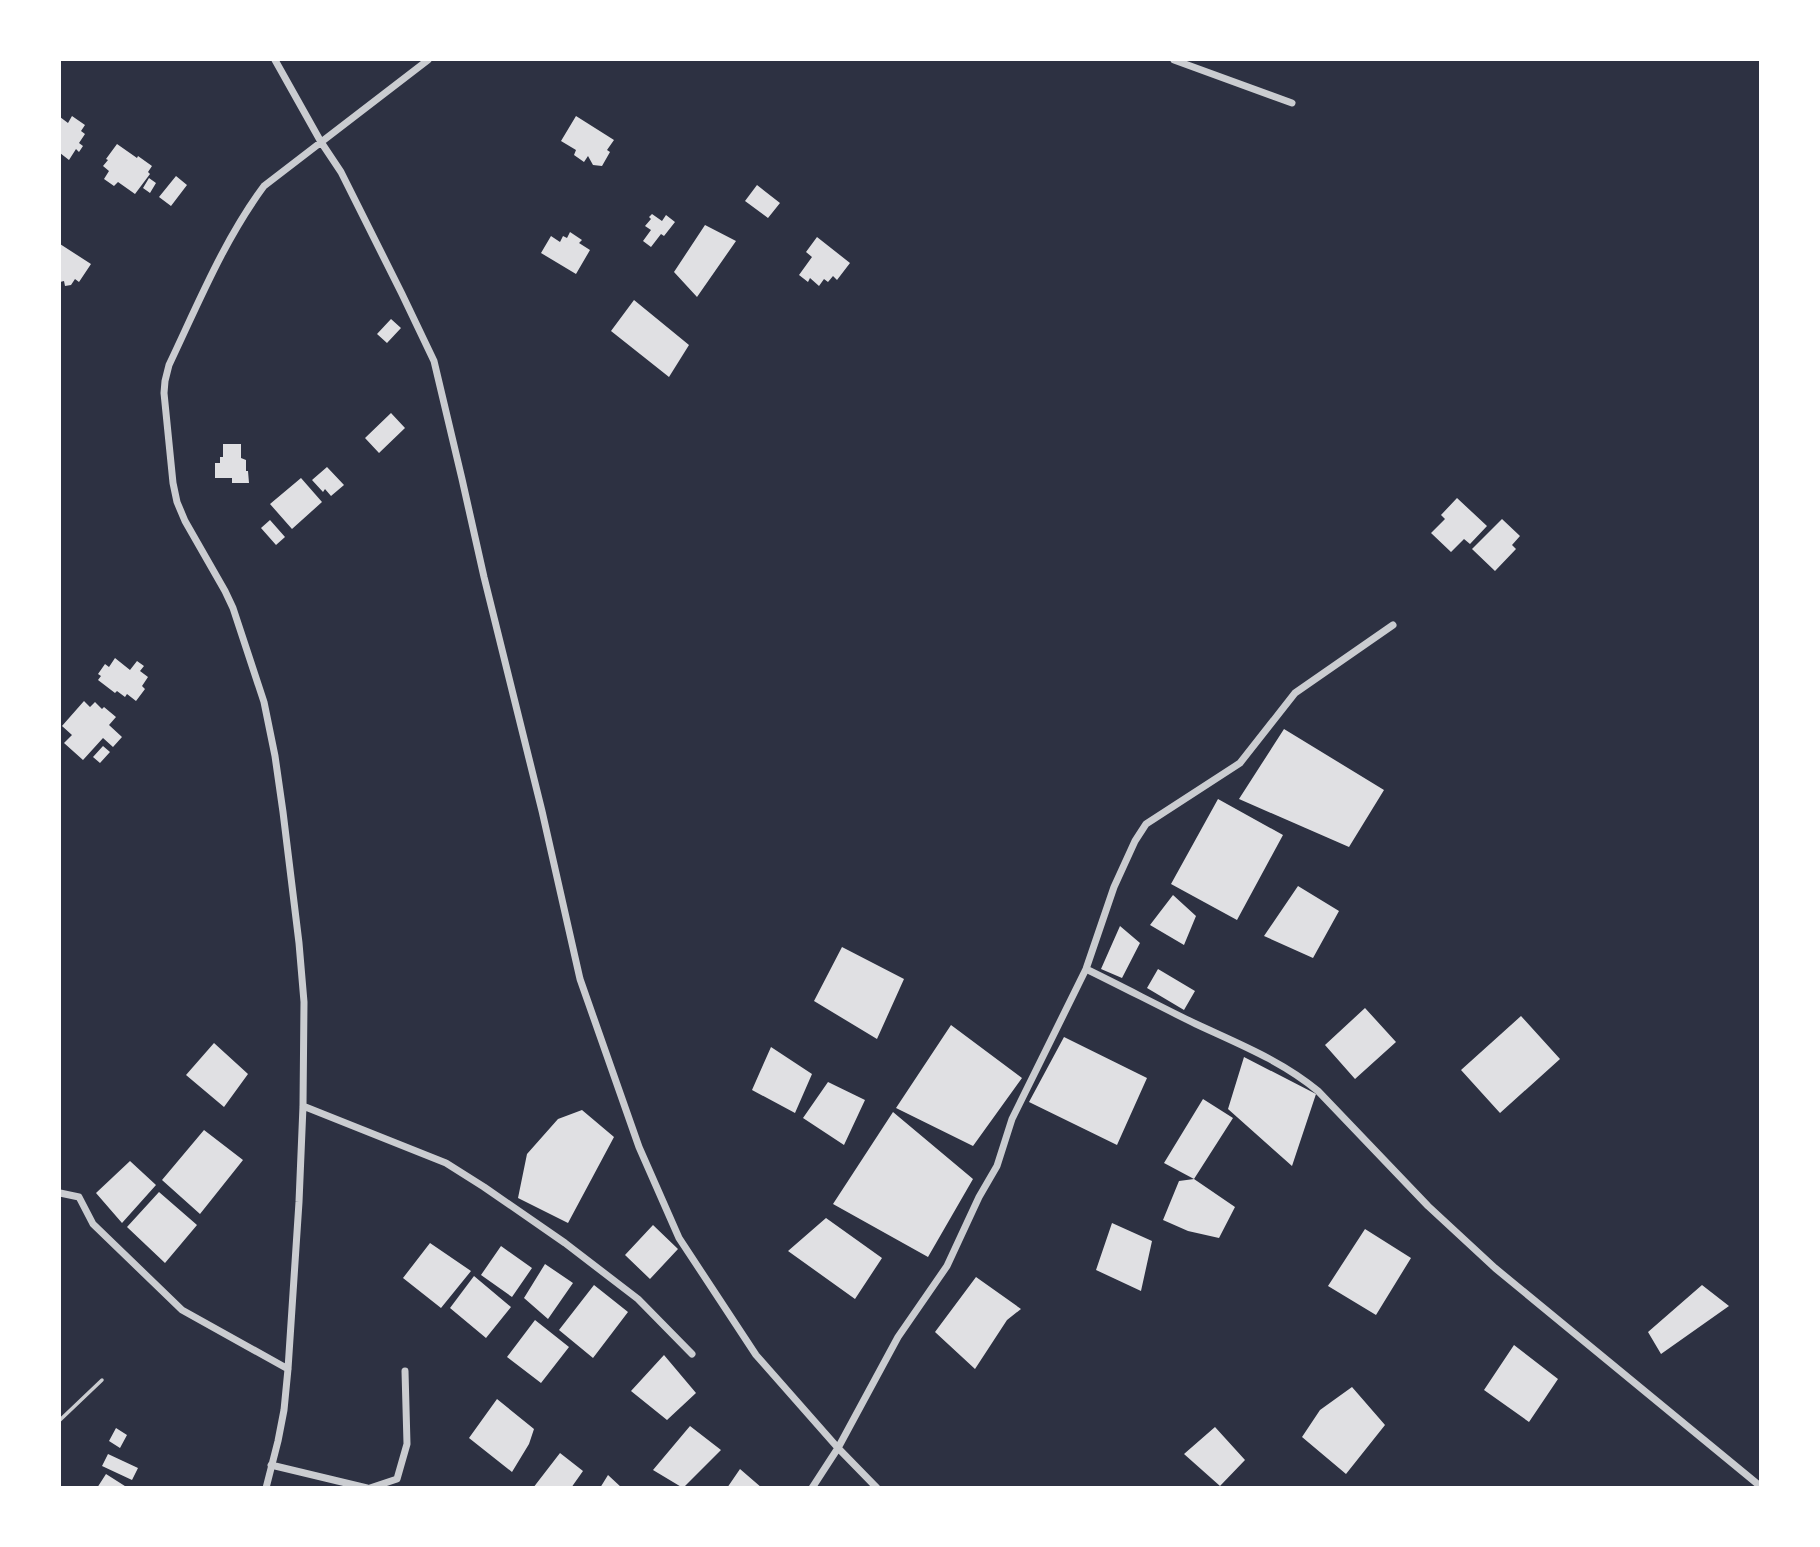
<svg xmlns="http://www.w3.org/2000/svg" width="1820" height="1547" font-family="Bitter,serif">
<rect width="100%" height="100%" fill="#2d3142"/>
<path fill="#e0e0e3" d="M72,116L85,125L81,131L85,134L79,143L83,146L79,152L76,149L69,160L60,153V117L68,123Z
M576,116L614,140L607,150L610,152L602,166L593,165L588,156L584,162L574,155L576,150L561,141Z
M117,144L137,158L138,156L152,166L148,172L150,174L135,194L118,182L114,186L104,179L109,171L103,166L108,160L106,159Z
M176,176L187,185L171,206L159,197Z
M149,178L156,183L150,193L143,188Z
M757,185L780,203L768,218L745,201Z
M652,214L662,221L666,215L675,222L664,236L661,234L651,247L643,241L651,230L645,226L651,219L649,217Z
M705,225L736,241L697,297L674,272Z
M570,232L582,240L579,243L590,250L576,274L541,253L551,236L560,242L563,236L567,238Z
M817,237L850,263L837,280L833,276L828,282L824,279L819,286L810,278L808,282L799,275L812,257L806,252Z
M60,244L91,264L79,282L75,279L71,285L65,286L64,281L60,282Z
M634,300L689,345L669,377L611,331Z
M391,319L401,328L387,343L377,334Z
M391,413L405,428L379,453L365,438Z
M223,444H241V458L246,460V471H248L249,483H232V478H215V463H220V457H223Z
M327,467L344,485L331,496L325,489L323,492L312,480Z
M301,478L322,502L292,529L270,504Z
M1457,498L1487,526L1470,544L1464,539L1451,552L1431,533L1445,519L1441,515Z
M1502,519L1520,536L1512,545L1516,549L1495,571L1472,549Z
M270,520L285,537L276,545L261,528Z
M115,658L130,670L137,661L144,666L140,671L148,677L142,686L145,689L136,701L127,694L125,697L117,691L115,693L98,680L101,676L98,674L105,664L109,667Z
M84,701L90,707L95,702L102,709L104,707L116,717L109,725L122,737L113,747L103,738L83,760L64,743L72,735L62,726Z
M1284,729L1384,790L1349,847L1239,799Z
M103,746L110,752L100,763L93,757Z
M1218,799L1283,835L1237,920L1171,884Z
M1298,886L1339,911L1313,958L1264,936Z
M1173,895L1196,916L1184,945L1150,925Z
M1120,926L1140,943L1122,978L1101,969Z
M842,947L904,979L877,1039L814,1001Z
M1158,969L1195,991L1184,1010L1147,988Z
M1365,1008L1396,1042L1355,1079L1325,1045Z
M1521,1016L1560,1059L1500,1113L1461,1070Z
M951,1025L1022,1078L973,1146L896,1108Z
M1064,1037L1147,1078L1117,1145L1029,1102Z
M214,1043L248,1074L224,1107L186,1075Z
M771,1047L812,1074L795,1113L752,1090Z
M1244,1057L1316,1094L1292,1166L1228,1109Z
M828,1082L865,1100L844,1145L803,1118Z
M1203,1099L1233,1118L1194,1179L1235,1207L1219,1238L1188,1231L1163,1220L1179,1181L1194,1179L1164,1163Z
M582,1110L614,1137L568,1223L518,1198L527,1154L558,1119Z
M893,1112L973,1179L928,1257L833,1204Z
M204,1130L243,1160L200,1214L162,1180Z
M130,1161L156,1185L122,1223L96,1193Z
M159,1192L197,1225L165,1263L127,1227Z
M826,1218L882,1258L855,1299L788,1251Z
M1112,1223L1152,1241L1141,1291L1096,1270Z
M653,1225L678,1249L650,1279L625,1255Z
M1365,1229L1411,1258L1376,1315L1328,1286Z
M430,1243L471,1271L441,1308L403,1278Z
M501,1246L532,1268L512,1297L481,1275Z
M545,1264L573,1283L548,1319L524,1298Z
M474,1276L511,1307L486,1338L450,1308Z
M976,1277L1021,1309L1007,1320L975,1369L935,1332Z
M594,1285L628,1312L593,1358L559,1330Z
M1702,1285L1729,1306L1661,1354L1648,1332Z
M535,1320L569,1347L541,1383L507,1357Z
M1514,1345L1558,1379L1529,1422L1484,1390Z
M664,1355L696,1393L667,1420L631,1391Z
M1352,1387L1385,1425L1346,1474L1302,1437L1320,1410Z
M497,1399L534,1429L529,1444L512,1472L469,1438Z
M690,1426L721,1450L683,1488L653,1470Z
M1215,1427L1245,1460L1220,1486L1184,1454Z
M116,1428L127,1435L120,1448L109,1441Z
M560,1453L583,1471L571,1488H533Z
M108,1454L138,1468L132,1480L102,1466Z
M740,1469L762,1488H727Z
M106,1474L128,1488H97Z
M608,1475L622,1488H600Z"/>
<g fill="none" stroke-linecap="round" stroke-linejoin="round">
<path stroke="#caccd0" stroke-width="3.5" d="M60,1420L102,1380"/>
<path stroke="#caccd0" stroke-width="7" d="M275,60L321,142L341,172L402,294L434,361L462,479L484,577L542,811L580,979L639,1147L679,1238L756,1355L838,1448L877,1488
M1174,60L1292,103
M1086,969C1123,987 1159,1006 1196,1024C1239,1044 1282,1061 1318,1091L1428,1206L1495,1268L1760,1486
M303,1106L446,1163L484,1187L565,1243L638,1299L692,1354
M60,1193L79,1197L93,1224L182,1310L288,1369
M271,1465L367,1488
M266,1488L278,1441L284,1410L288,1369L299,1202L303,1106L304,1002L299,943L283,812L275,756L264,702L233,608L225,591L185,521L177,502L173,483L164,393L165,381L169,365C198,304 224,240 264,186L428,60
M370,1488L397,1479L407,1444L405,1371
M812,1488L838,1448L898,1337L947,1266L979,1197L997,1166L1012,1119L1086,969L1114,887L1135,841L1146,824L1240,763L1295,693L1393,625"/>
</g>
<rect width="1820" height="1547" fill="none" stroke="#ffffff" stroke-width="122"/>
</svg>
